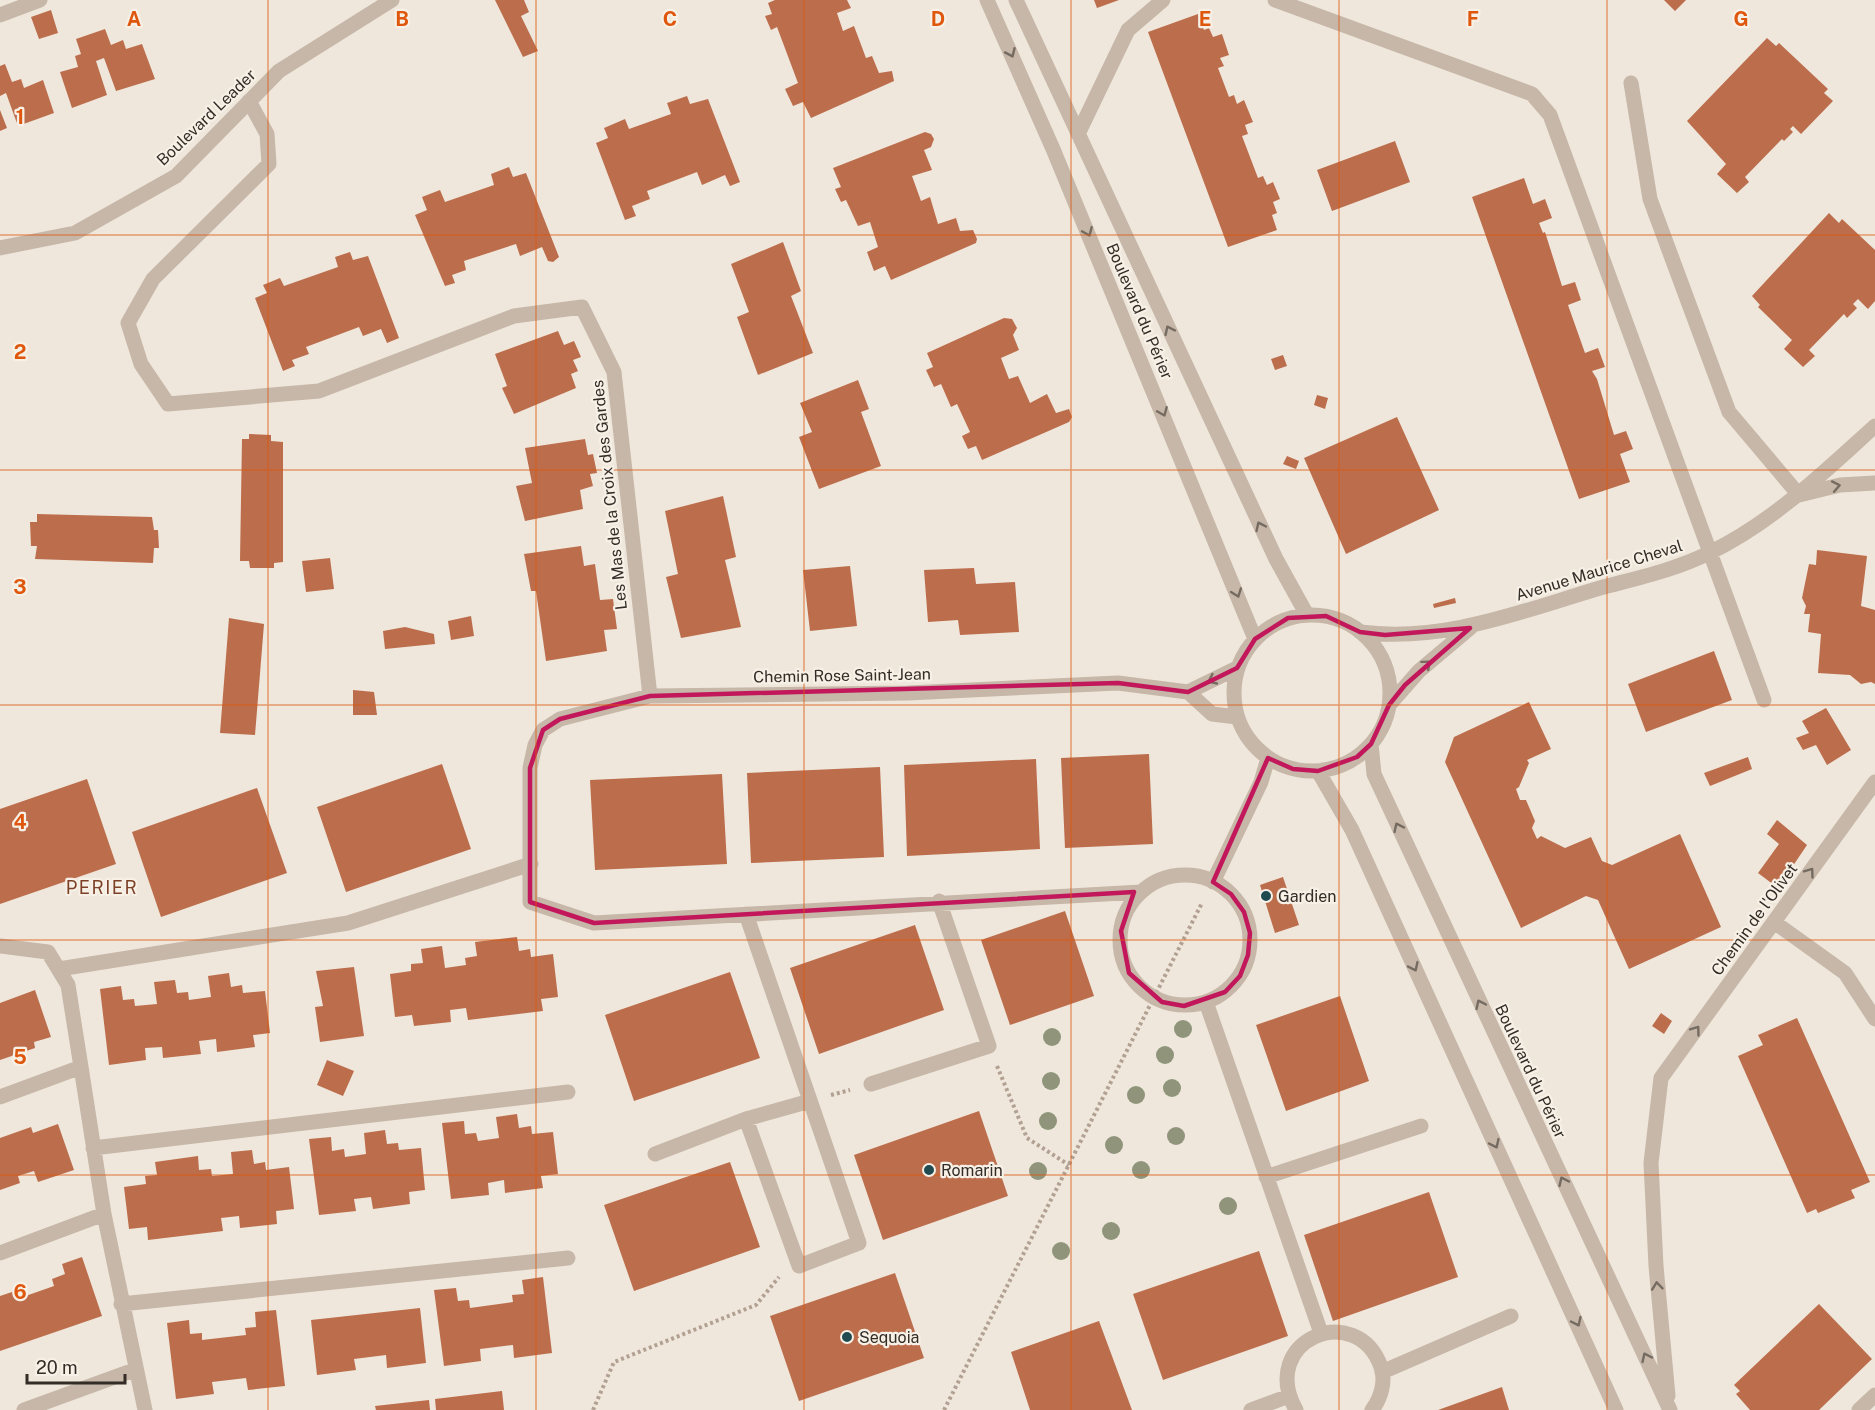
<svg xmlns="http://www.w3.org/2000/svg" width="1875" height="1410" font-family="'Public Sans',sans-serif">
<rect width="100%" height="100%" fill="#efe7db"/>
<path fill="#bc6d4c" d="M495,0H524L529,12L521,16L538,51L523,57Z
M775,0H847L851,8L837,13L843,31L854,26L866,58L872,56L879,73L892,71L894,81L811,118L803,102L793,106L785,89L798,83L777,27L771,30L765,16L772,14L768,3Z
M1094,0H1119L1097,8Z
M1664,0H1686L1675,11Z
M51,10L58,33L39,39L31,17Z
M1198,14L1204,30L1209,28L1213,37L1222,34L1229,55L1220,58L1224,66L1218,68L1229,97L1234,95L1237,104L1244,100L1253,122L1245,125L1248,134L1242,136L1258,178L1263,176L1267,185L1273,182L1280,199L1273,202L1277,213L1272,215L1277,230L1228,247L1148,32Z
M105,29L111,45L123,40L126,49L142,44L155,79L116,91L104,58L96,61L107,95L72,108L60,72L78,67L75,56L81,54L76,39Z
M1767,38L1776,46L1779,43L1828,89L1824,93L1833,101L1801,134L1793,126L1790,129L1793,132L1784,141L1782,139L1745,177L1749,182L1737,193L1717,174L1726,164L1687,121Z
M5,64L12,82L21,79L24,88L43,80L54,113L18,126L6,93L0,96V66Z
M687,96L690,104L708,99L740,182L730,186L725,175L702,185L697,172L647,191L650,199L632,206L636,216L625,220L596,143L608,138L604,128L625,119L629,129L671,114L667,103Z
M0,110L7,128L0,131Z
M925,132L931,134L934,139L931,147L924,150L932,170L912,176L921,201L930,197L938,224L956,218L960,231L973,230L977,239L976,243L891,280L885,266L874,271L867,252L878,247L870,222L858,226L846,200L841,202L835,189L841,187L833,168Z
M1395,141L1410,182L1332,211L1317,170Z
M509,167L513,177L526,173L559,257L553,262L548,261L542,247L520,256L516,244L464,261L466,270L452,275L455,283L445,286L415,215L427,210L422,197L440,190L445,202L494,185L491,174Z
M1524,178L1533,204L1545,199L1552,218L1539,223L1543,233L1545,232L1562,286L1575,282L1581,300L1568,305L1585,353L1598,348L1605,367L1592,371L1597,379L1614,435L1626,431L1633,449L1620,454L1630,482L1579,499L1472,197Z
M1829,213L1839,223L1842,219L1875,250V301L1868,309L1858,299L1853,304L1857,308L1847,318L1844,314L1809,350L1815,356L1803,367L1784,349L1792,340L1758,307L1760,305L1752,296Z
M783,242L801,291L791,296L813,353L758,375L737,317L749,312L731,264Z
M350,252L353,260L368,256L399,338L387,343L381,329L363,336L359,327L306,347L309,354L292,360L295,366L283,371L255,298L267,293L263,285L280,278L284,286L338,267L335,257Z
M1004,318L1012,319L1017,328L1013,335L1019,350L1001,358L1009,379L1018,376L1030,403L1047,394L1056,413L1069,409L1072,417L1069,422L982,460L976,446L968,449L962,436L970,432L957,404L951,407L941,384L934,387L926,370L933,367L927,353Z
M558,331L564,345L574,341L581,357L573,360L578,371L571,374L576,388L514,414L502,388L507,386L495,354Z
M1283,355L1287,366L1275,370L1271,359Z
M858,380L869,409L861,412L881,466L819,489L799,437L812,432L800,403Z
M1317,395L1328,398L1325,409L1314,405Z
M1397,417L1439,510L1346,554L1304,458Z
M249,434L271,435V441L283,442V562L274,563V568H250L249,561H240L242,439H249Z
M585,439L588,455L593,454L597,473L590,474L593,486L580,490L583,509L525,521L516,486L532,483L525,448Z
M1287,456L1299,461L1296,469L1283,464Z
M723,496L736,557L725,560L741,627L681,638L666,577L678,574L665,511Z
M37,514L152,517L154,530H158L159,548H154L153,563L35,559L37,546H31L30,522H37Z
M581,546L584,566L595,564L600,600L613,599L617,629L604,630L607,651L546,661L536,591H531L524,554Z
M1817,550L1867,556L1861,606L1875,610V684L1871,682L1861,684L1850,675L1818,673L1821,634L1808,632L1810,614H1804L1806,606L1802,598L1809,564L1816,565Z
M330,558L334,589L306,592L302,561Z
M850,566L857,626L810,631L803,570Z
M974,568L976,584L1015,582L1019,632L960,635L958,620L928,622L924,570Z
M1455,598L1456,603L1434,608L1433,604Z
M471,616L474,636L451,640L448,621Z
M229,618L264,624L255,735L220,733Z
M405,627L434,634L435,644L385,649L383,631Z
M1714,651L1732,700L1646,732L1628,684Z
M353,690L374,692L377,715H353Z
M1529,702L1551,749L1527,760L1529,763L1519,787L1516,789L1520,800H1526L1535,821L1532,828L1537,839L1541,836L1565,848L1591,837L1602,861L1612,865L1680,834L1721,927L1629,969L1598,900L1586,896L1521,928L1445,762L1454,737Z
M1826,708L1851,750L1827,765L1816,745L1803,750L1796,738L1809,733L1802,721Z
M1149,754L1153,844L1065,848L1061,758Z
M1748,757L1752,769L1710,786L1704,773Z
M1036,759L1040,849L907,856L904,765Z
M442,764L471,849L346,892L317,807Z
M880,767L884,857L751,863L747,773Z
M722,774L727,864L595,870L590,780Z
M87,779L116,864L0,904V809Z
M257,788L287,873L161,917L132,832Z
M1777,820L1807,845L1778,888L1758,873L1779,844L1767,834Z
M1283,877L1299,925L1275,933L1260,885Z
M1065,911L1094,996L1010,1025L981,940Z
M915,925L944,1010L819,1054L790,968Z
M517,937L519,951L530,949L531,957L553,954L558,997L541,999L543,1011L468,1020L466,1008L450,1010L451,1022L414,1026L412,1015L395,1017L390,974L411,971V964L423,963L421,949L442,946L445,968L466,965L465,958L477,956L475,942Z
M354,967L364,1036L320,1042L315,1007L323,1006L316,971Z
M730,972L760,1058L634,1101L605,1015Z
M229,973L231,987L242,985L243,993L265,991L270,1033L253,1035L255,1047L217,1052L216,1039L199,1041L201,1054L163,1058L162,1047L145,1048L146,1060L109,1065L100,989L121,986L123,1000L134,999L135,1006L157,1004L154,982L175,980L177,993L188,992L189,1000L211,997L208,976Z
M35,990L51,1037L34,1042L35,1048L0,1060V1003Z
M1340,996L1369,1081L1286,1111L1256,1025Z
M1661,1013L1672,1021L1664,1034L1652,1026Z
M1797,1018L1870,1182L1851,1190L1855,1198L1818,1213L1816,1209L1807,1213L1738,1056L1763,1045L1758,1035Z
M327,1060L354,1071L343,1096L317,1085Z
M979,1111L1008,1196L883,1240L854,1155Z
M517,1114L519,1128L531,1126L532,1134L553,1132L558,1174L541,1176L543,1188L505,1193L504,1180L488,1183L489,1195L451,1199L442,1123L464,1121L465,1134L476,1133L478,1141L499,1138L496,1117Z
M58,1124L74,1170L38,1182L34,1171L18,1176L20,1183L0,1190V1138L31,1127L33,1133Z
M385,1130L387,1144L398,1143L399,1150L421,1148L425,1190L409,1192L410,1204L373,1209L371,1197L354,1199L356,1211L319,1215L309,1139L331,1137L332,1151L344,1149L345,1157L366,1154L364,1133Z
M252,1150L254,1164L265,1162L266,1170L289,1167L294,1209L276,1211L277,1224L240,1228L239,1216L221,1218L223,1231L148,1240L147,1227L129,1229L124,1187L146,1184L145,1176L157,1175L155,1162L198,1156L199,1170L211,1169L212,1176L233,1174L231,1152Z
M730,1162L760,1247L634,1291L604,1205Z
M1429,1192L1458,1277L1333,1321L1304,1235Z
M1259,1251L1288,1336L1163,1380L1133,1294Z
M82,1257L102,1316L0,1351V1296L15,1291L17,1299L54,1286L52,1279L65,1274L62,1264Z
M895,1273L924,1358L799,1401L770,1316Z
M543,1277L552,1353L514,1358L513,1345L480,1349L481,1361L444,1366L434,1290L456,1288L458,1301L469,1300L470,1308L513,1302L512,1295L524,1294L522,1280Z
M1819,1304L1872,1359L1819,1410H1750L1736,1394L1740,1391L1734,1385Z
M420,1308L426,1363L387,1368L386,1355L354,1359L356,1370L317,1375L311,1320Z
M276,1310L285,1386L248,1390L246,1378L212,1382L214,1394L176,1399L167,1323L189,1320L190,1334L202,1333V1340L246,1335L245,1328L256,1327L255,1312Z
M1099,1321L1132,1410H1030L1011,1352Z
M1502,1387L1509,1410H1438Z
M502,1391L504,1410H436L435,1399Z
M429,1400L430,1410H376L375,1406Z"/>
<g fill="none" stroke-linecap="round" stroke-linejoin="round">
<path stroke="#b2a192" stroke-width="4" stroke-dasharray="3 3" stroke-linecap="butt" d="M997,1066L1027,1138L1069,1165
M831,1095L850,1090
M593,1410L614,1362L756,1305L779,1277
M944,1410L1202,903"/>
<path stroke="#c6b7a8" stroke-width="15" d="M987,0L1053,149L1255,639
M1016,0L1276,559L1307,615
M1275,0L1532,94L1550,115L1764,700
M0,15L40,0
M1631,83L1650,199L1729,412L1799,495L1840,485L1875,483
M249,101L267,134L269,164L153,279L128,323L141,364L168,404L319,391L514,316L582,307L614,372L650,696
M1078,134L1128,30L1163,0
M0,248L75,233L176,176L279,71L392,0
M1234 693a78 78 0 1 1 156 0a78 78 0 1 1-156 0Z
M1360,632C1444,643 1522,611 1600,588C1637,578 1675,570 1709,553C1773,522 1823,473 1875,426
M1188,692L1212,714L1237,717
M1389,705L1419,671L1470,628
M1371,744L1374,774L1670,1410
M1318,771L1352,830L1616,1410
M1120 940a65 65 0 1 1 130 0a65 65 0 1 1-130 0Z
M1213,882L1261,782L1268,758
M1141,892L594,923L530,902V768L535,745L543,730L560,719L650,696L908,693L1118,683L1188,692L1237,668
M746,914L859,1243L799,1266L746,1119
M1774,922L1845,973L1875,1019
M0,946L48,952L68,985L81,1067L0,1097
M59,969L348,923L531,864
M1206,1002L1321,1333
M81,1067L104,1214L145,1410
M871,1084L989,1046L939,901
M93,1148L568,1092
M655,1154L746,1119L810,1101
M1266,1177L1421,1126
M0,1253L104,1214
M121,1304L568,1258
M1382,1372L1511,1316
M1668,1396L1656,1266L1651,1163L1661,1078L1875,782
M24,1410L134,1370
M1251,1410L1289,1396
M1296,1410C1257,1340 1357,1299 1381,1367C1386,1381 1381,1398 1372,1410
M1859,1410L1875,1395"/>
</g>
<g fill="#8f947b">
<circle cx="1183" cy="1029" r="9"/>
<circle cx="1052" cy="1037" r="9"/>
<circle cx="1165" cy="1055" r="9"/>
<circle cx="1051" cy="1081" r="9"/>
<circle cx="1172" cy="1088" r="9"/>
<circle cx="1136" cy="1095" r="9"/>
<circle cx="1048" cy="1121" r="9"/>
<circle cx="1176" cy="1136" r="9"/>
<circle cx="1114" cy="1145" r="9"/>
<circle cx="1141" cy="1170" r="9"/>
<circle cx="1038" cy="1171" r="9"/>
<circle cx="1228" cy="1206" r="9"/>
<circle cx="1111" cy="1231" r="9"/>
<circle cx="1061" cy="1251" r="9"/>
</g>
<defs><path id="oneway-chevron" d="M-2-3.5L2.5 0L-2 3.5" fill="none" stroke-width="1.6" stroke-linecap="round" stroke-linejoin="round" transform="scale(1.5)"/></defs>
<g stroke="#756b61">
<use href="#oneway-chevron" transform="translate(1011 53) rotate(66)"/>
<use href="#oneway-chevron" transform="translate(1088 232) rotate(67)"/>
<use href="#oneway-chevron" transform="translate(1169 330) rotate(-115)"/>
<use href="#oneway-chevron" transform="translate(1163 412) rotate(67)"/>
<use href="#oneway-chevron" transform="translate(1836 486) rotate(-11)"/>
<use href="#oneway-chevron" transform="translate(1260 526) rotate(-115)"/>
<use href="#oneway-chevron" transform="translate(1237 593) rotate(70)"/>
<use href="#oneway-chevron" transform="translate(1427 664) rotate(-40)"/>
<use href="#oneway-chevron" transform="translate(1212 680) rotate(155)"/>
<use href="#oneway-chevron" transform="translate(1398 827) rotate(-115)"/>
<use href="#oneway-chevron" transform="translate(1810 872) rotate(-54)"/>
<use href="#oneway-chevron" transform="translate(1414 967) rotate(65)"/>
<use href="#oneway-chevron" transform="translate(1480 1004) rotate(-115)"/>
<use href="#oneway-chevron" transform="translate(1696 1030) rotate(-54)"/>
<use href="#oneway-chevron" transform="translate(1495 1144) rotate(65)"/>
<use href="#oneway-chevron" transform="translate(1563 1181) rotate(-115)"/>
<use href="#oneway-chevron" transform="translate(1657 1286) rotate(-96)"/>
<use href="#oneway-chevron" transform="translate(1577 1322) rotate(65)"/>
<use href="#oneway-chevron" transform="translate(1646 1357) rotate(-115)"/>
</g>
<path fill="none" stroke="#c2185b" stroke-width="4.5" stroke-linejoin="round" d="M1326,616L1360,632L1385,635L1470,628L1405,685L1389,705L1371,744L1357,757L1318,771L1293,769L1268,758L1213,882L1231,894L1244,912L1250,933L1248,955L1240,976L1225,992L1184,1006L1162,1002L1129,973L1121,931L1134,892L594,923L530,902V768L543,730L560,719L650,696L1118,683L1188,692L1237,668L1255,639L1288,618Z"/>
<path fill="none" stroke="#df570d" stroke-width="1.5" stroke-opacity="0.55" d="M268,0V1410M536,0V1410M804,0V1410M1071,0V1410M1339,0V1410M1607,0V1410M0,235H1875M0,470H1875M0,705H1875M0,940H1875M0,1175H1875"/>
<g fill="#204c51" stroke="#f7f0e6" stroke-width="2">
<circle cx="1266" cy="896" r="6"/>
<circle cx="929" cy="1170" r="6"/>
<circle cx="847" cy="1337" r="6"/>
</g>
<g text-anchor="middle" stroke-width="4.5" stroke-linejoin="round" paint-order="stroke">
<g font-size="16" fill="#332c27" stroke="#f7f0e6">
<text transform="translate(206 117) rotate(-44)" y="6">Boulevard Leader</text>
<text transform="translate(1140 311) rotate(67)" y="6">Boulevard du Périer</text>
<text transform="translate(609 495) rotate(-96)" y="6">Les Mas de la Croix des Gardes</text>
<text transform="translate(1599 570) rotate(-17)" y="6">Avenue Maurice Cheval</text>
<text transform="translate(842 675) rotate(-1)" y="6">Chemin Rose Saint-Jean</text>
<text transform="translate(1754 919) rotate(-54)" y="6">Chemin de l'Olivet</text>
<text transform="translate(1531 1071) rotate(65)" y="6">Boulevard du Périer</text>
</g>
<g font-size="16" fill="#332c27" stroke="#f7f0e6" text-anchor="start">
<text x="1278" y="902">Gardien</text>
<text x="941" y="1176">Romarin</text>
<text x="859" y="1343">Sequoia</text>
</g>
<g font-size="18" letter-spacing="1.5" fill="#7c4027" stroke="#f7f0e6">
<text x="102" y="894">PERIER</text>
</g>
</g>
<g font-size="20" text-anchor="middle" font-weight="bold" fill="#df570d" stroke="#f7f0e6" stroke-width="4.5" stroke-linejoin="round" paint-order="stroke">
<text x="134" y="26">A</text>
<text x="402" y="26">B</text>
<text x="670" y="26">C</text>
<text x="938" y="26">D</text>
<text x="1205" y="26">E</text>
<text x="1473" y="26">F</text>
<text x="1741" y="26">G</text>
<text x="20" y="124">1</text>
<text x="20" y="359">2</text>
<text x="20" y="594">3</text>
<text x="20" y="829">4</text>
<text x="20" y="1064">5</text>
<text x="20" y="1299">6</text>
</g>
<path d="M27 1374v9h98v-9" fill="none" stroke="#332c27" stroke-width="3"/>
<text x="36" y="1374" font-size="18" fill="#332c27" stroke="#f7f0e6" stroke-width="4.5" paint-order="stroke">20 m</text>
</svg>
